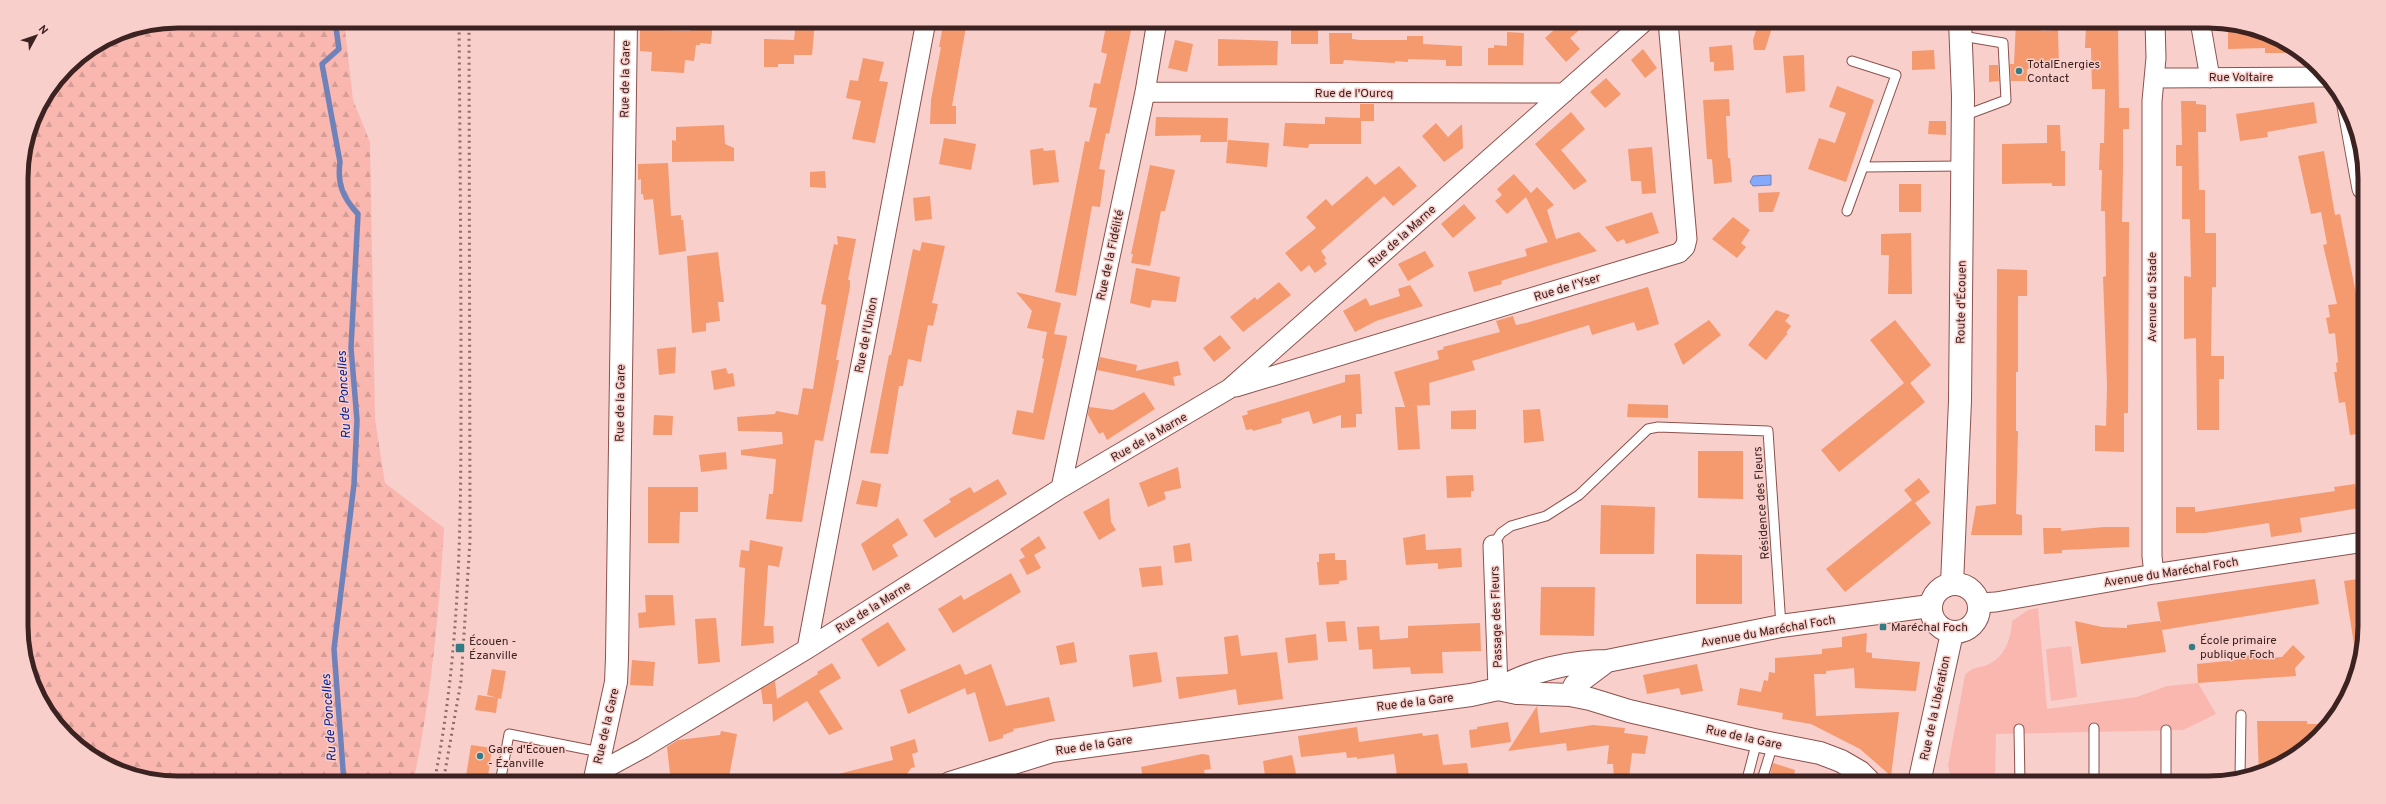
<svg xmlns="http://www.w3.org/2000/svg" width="2386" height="804" font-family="Overpass,sans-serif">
<defs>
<pattern id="forest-firs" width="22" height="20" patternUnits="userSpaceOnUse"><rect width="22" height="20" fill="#f9b7b0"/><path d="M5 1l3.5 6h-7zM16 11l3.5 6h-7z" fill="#d69d97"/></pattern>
</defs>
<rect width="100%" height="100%" fill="#f9cfcb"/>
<path fill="url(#forest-firs)" d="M178,21H344L353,100L370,142L375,419L385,483L444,528C439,613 431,700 413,783H178L137,778L91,757L60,730L37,695L24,657L21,168L37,109L67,67L118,33Z"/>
<path fill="#f9b7b0" d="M2038,608L2047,709L2137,697L2167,686L2198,683L2216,714L2183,730L1996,734L1995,783H1955L1950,775L1948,765L1965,675C1972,668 1975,668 1984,666C2004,660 2011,640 2012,621L2028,610Z
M2071,646L2077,697L2051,701L2046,649Z"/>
<path fill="#86aafb" stroke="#7082ba" d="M1771,175V185L1753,186L1750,182L1753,176Z"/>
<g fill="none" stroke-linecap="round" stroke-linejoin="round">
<path stroke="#7082ba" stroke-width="5.5" d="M335,21L339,49L322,64L340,162C337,184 343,198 358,214L351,348L357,420L354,484L334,649L344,783"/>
</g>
<path fill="#f5996f" d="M640,21H663L662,30L690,31L691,21H713L711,44L700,43V45H696L694,61L685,60L684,73L651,71L652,52L640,51Z
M796,21H815L812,55H794V64H778V67H764V39L794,40Z
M944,21H967L952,106H956V124H930L931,100L941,47H939Z
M1107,21H1133L1109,134L1106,133L1099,169L1105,170L1100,207L1092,206L1076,296L1055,292L1085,141L1089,142L1097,108L1089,107L1094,83L1100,84L1107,54L1101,52Z
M1291,21H1318V44H1291Z
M1564,21H1590L1570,38L1580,49L1566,62L1545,38Z
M1759,21H1774L1765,50H1754L1753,40Z
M2016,21H2040L2041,31L2058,30L2059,68L2027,69V81H2011L2010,64H2014Z
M2086,25L2118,29L2119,108H2129V129H2123V169L2122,222H2129L2128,413H2124V452L2095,451V425L2106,426L2107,385L2103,277L2106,276L2105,211H2101L2102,170H2099L2100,143H2104L2105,89H2092L2091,48H2085Z
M2260,31L2292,47H2286V53H2265V48L2228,49V32Z
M1507,32L1524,33L1523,65H1488V48H1494V45L1507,46Z
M1329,33H1352V39L1360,40H1407V36H1423V44L1462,46V66H1446V60L1408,59V62L1395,61V63L1344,60L1343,64H1330Z
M1218,39L1278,41L1277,65L1218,66Z
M1175,40L1193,44L1187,72L1168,68Z
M1732,45L1734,70L1714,71V62H1710L1709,47Z
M1643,49L1657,68L1645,78L1631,60Z
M1934,50L1935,69L1912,70V51Z
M1804,55L1805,91L1786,93L1783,56Z
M863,58L884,62L879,81L888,82L875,143L852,139L861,101L846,98L850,80L858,81Z
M1989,65H1998L1999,81L1989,82Z
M1606,78L1621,94L1605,108L1590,92Z
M1837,86L1874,100L1846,182L1808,169L1819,138L1835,143L1846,113L1829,107Z
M1729,99L1730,116H1726L1728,158H1730L1732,182L1714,184L1712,159H1707L1703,100Z
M2181,101H2196V104L2206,105V132H2198L2199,190H2205V233H2216V287H2212L2211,356H2224V379H2219V430H2197L2196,338L2184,339V276L2191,277L2190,219H2182V166H2176V145H2182Z
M2314,102L2317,123L2267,132L2268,137L2240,141L2236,114Z
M1360,104H1374V121H1361V144H1309L1308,148L1283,146L1285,123L1325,124V117L1360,118Z
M1571,112L1585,129L1561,150L1587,181L1574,190L1535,144Z
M1156,117L1228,118L1227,142H1200L1201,135L1155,136Z
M1929,121H1946V135L1928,134Z
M1436,123L1448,137L1462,124L1463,148L1444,162L1422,136Z
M724,125L725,144L734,148V161L672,162V140L676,141V127Z
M2047,125H2060L2061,151H2065V186H2052V183L2002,184V144L2047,143Z
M944,138L976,144L971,170L939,164Z
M1228,140L1269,143L1267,167L1226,163Z
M1652,147L1656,193L1642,194L1641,181H1631L1628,149Z
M1043,148L1044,151L1055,150L1059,182L1033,185L1030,150Z
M2324,151L2335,215L2340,214L2362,323V328L2356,329L2364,388V433L2350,435L2345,402L2339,403L2334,372H2337L2336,363L2338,362L2335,333L2329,334L2326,318L2330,317L2328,305L2337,304L2323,245L2327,244L2321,212L2311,214L2298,156Z
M668,163L671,216L681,215V220H683L686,251L659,255L653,199L644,200L643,194H641V179L638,180V164Z
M1150,165L1175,170L1165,211H1161L1150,266L1131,263L1133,254H1131Z
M1399,166L1417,186L1393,206L1384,196L1321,251L1326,258L1324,260L1327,264L1315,273L1309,265L1301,272L1285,253L1316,228L1306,217L1326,199L1332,206L1367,176L1375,185Z
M825,171L826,188L810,187V172Z
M1514,174L1531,193L1537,187L1554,205L1547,210L1556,239L1579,232L1597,251L1516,276L1501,281L1502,284L1474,292L1468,272L1527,256L1525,249L1548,242L1526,197L1507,214L1495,201L1502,195L1497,189Z
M1899,184H1921V212H1899Z
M1780,192L1773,212H1759L1758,193Z
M930,196L932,219L915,221L913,198Z
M1464,204L1476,218L1453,238L1441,224Z
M1652,212L1659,233L1626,244L1624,239L1617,242L1605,227Z
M1733,217L1750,230L1741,243L1746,247L1737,258L1712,239Z
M1911,233L1912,294H1888L1889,255H1881V234Z
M837,236L856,239L848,280H850V287L836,360H839L823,441L815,440L802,522L766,519L769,494H773L776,459L741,455V450L783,444L782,432L738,431L737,417L775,414L776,411L798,415L803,388L813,389L826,308V305L821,304L834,244L838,245Z
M922,242L945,246L932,303L938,304L933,326L928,325L921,362L908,359L903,386H899L888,454L870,453L889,355H891L913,249L920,251Z
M1425,251L1434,266L1408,281L1398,264Z
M718,252L724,302H718L720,321L706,323V331L692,333L687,256Z
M1136,268L1180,277L1176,302L1152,300L1150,308L1130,303Z
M1997,269L2027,270V296H2018V372H2016V431H2018L2016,514L2022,515V535H1971L1976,506L1996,504Z
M1279,282L1291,295L1243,332L1230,317L1255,297L1257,300Z
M1410,285L1423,306L1376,321L1355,332L1343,311L1366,298L1370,306L1400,296L1398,289Z
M1648,287L1659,324L1637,331L1634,322L1592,335L1589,325L1472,361L1475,370L1429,383L1430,405L1412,406H1417L1420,449L1398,450L1395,407H1405L1394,372L1439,359L1437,351L1444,349L1443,347L1500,332L1496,321L1513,316L1516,325L1526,323Z
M1016,292L1061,303L1054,334L1067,336L1066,343L1044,440L1012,434L1017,410L1033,413L1044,359L1042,358L1047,332L1027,328L1032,311Z
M1776,310L1790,315L1785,321L1791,326L1786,333H1788L1766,360L1748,345Z
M1709,320L1721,335L1683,365L1674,344Z
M1895,320L1931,365L1910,383L1925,402L1839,472L1821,450L1904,383L1870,340Z
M1220,335L1231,348L1214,362L1203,348Z
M676,347L675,373L659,375L657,349Z
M1100,357L1137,365L1136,371L1178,361L1181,375L1173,377L1175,386L1097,370Z
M726,368L728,374L733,373L735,386L714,390L711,371Z
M1360,374L1362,414H1356V427L1341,428V415L1313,424L1309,411L1281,419L1282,423L1253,431L1252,429L1246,430L1242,416L1248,414L1247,411L1345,382V375Z
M1144,392L1155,409L1107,440L1103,432L1099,434L1088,415L1089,407L1113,410Z
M1628,404L1668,405V418L1627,417Z
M1540,409L1544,441L1524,443L1523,410Z
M1476,410V429H1451V411Z
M654,415L673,416L672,435H653Z
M1698,451H1743V499L1698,498Z
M726,452L727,469L701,472L699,455Z
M1178,467L1181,488L1164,492L1166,499L1148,507L1139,483Z
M1473,475L1474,491H1471V497L1447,498L1446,476Z
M1919,478L1930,492L1915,503L1931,523L1845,592L1826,569L1912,500L1904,490Z
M998,479L1007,494L935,538L923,520L951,502L949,499L970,487L974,493Z
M862,480L881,484L877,507L856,504Z
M2355,484L2359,508L2300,518L2302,532L2271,537L2269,523L2205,533H2176V507H2195V512L2335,491L2334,487Z
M648,487H698V512H680L679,543H648Z
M1109,498L1111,522L1116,530L1099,540L1083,512Z
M1601,505L1655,507L1654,554H1600Z
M898,518L908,535L892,545L898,556L873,571L861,544Z
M2104,527H2129V547L2062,550V553L2044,554L2043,528H2061V531Z
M1425,534L1426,550L1461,548L1462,567L1438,569V563L1406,565L1403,538Z
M1039,536L1046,548L1034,555L1041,568L1027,575L1019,560L1025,557L1020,549Z
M750,540L783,547L779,567L768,565L764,626H773L774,643L741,646L745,568L739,567L741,550L749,551Z
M1190,543L1192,561L1175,563L1173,546Z
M1335,553V560H1346L1347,580L1339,581V584L1319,585L1317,562H1319V554Z
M1696,554L1742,555V604H1696Z
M1161,566L1163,585L1142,587L1139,568Z
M1011,573L1021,592L953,633L938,609L961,595L964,600Z
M2365,578V626L2360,663H2357L2344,581Z
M2315,579L2319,604L2162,630L2166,652L2081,664L2075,621L2102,627L2127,628V625L2160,621L2161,624L2157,602Z
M1541,587H1595L1594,636L1540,635Z
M645,595H673L675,625L639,628L638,613L646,612Z
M716,618L720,662L698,664L695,619Z
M1345,621L1347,641L1328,642L1326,622Z
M888,622L906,650L878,667L861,639Z
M1480,623L1481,651L1442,652L1443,673L1411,674L1410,667L1373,669L1372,649L1359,650L1357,627L1379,626L1380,640L1408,638V626Z
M1867,633L1866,652L1872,653V658L1920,662L1916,691L1855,688L1854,668L1826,671V674H1814L1816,716L1899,712L1891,776L1860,749L1811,724L1782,719L1783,713L1737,705L1740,688L1761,692L1764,680L1768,681L1769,672L1775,673V658L1822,654V649L1842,647V637Z
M1316,634L1318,660L1288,663L1285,638Z
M1238,635L1241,656L1277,652L1283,699L1238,705L1236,689L1179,699L1176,677L1228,674L1224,637Z
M1074,642L1077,662L1060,665L1056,646Z
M2293,645L2305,657L2295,668L2296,676L2198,683L2197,664L2236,660L2235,656L2254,655L2255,659L2282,657Z
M1157,652L1162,682L1133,687L1129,655Z
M632,660L655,662L653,686L630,685Z
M832,663L841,678L819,691L843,729L829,735L807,701L773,722L772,704H763L761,689L775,681L777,699L818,674L817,672Z
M960,664L965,675L991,664L1006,706L1049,697L1055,721L1013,729L1014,731L1003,735V738L989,742L975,692L967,695L965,688L908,714L900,690Z
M1697,664L1703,691L1681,695L1679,688L1647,694L1643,675Z
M492,669L506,671L501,699L487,695Z
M478,695L498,698L496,713L475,710Z
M1537,706L1540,733L1593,725L1625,728L1624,733L1648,736L1645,754L1632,753L1629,778L1614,779L1613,764H1607L1609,745L1567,751L1566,743L1508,751Z
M2257,721H2307V724H2328L2304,750L2268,771L2259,773Z
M1508,722L1511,742L1471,748L1469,730L1477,729V727Z
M1357,727L1359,742L1422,733L1423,736L1438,734L1443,765L1467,763L1469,776L1446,779L1447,783H1398L1394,754L1357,759V757L1347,758L1346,752L1301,757L1298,736Z
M721,731L737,734L728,782L671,783L667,747L678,740L720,735Z
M915,739L918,752L912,754L915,767L911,768L907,774L873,783V780L863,783H824L823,778L893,760L890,747Z
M471,745L492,748L487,783H465Z
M1202,754L1209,755L1211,769L1204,770L1205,775L1191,778L1192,783H1144L1141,767Z
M1292,755L1298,783H1266L1263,761Z
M1773,763L1795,770L1792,783H1768Z"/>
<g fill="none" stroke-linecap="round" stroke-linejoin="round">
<defs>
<path id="service" d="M1962,36L2003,43L2006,100L1963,116
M1852,61L1896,75L1863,167L1962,166
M1847,211L1863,167
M1493,545L1501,533L1511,526L1546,516L1579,495L1648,429L1658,427L1768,431L1781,626
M2094,728V783
M2019,729L2020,783
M2240,778L2241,715
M500,783L509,734L600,752
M1746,783L1757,741
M1761,783L1773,744
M2166,783V730"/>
<path id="minor" d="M2200,21L2210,78
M2154,78L2328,77
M1145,92L1564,93
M2347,106L2362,189
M1236,387L1679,253L1685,247L1687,239L1668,21
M1061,488L1145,92L1157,21
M1493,545L1498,689
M2154,574L2152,556V101L2156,58L2155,21
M1978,603L1996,602L2154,574L2364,542
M807,649L926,21
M595,774L643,748L807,649L1061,488L1229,389L1645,21"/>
<path id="tertiary" d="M1498,689C1529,671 1571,661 1607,661L1781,626L1930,606
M1570,695L1575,685L1607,661
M594,783L616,682L617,658L626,21
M950,783L1052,751L1471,695L1498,689L1517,693L1570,695L1590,699L1629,711L1754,740L1820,753L1841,761L1860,772L1871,783"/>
<path id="secondary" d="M1931 608a24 24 0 1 1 48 0a24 24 0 1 1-48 0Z
M1952,584L1960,401L1963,96L1960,21
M1919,783L1952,633"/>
</defs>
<use href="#service" stroke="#8c514c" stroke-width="11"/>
<use href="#minor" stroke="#8c514c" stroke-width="21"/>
<use href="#tertiary" stroke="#8c514c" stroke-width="24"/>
<use href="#secondary" stroke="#8c514c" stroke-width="24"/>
<use href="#service" stroke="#fff" stroke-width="9"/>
<use href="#minor" stroke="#fff" stroke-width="19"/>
<use href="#tertiary" stroke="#fff" stroke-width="22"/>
<use href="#secondary" stroke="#fff" stroke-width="22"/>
<path stroke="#8d6d6a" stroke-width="3" stroke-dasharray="2 4" stroke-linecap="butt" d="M434,783C461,650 461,517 461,382C461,262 460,141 459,21
M443,783L461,681L470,541L469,21"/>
</g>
<g fill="#347c84" stroke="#f9cfcb" stroke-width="1.5">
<circle cx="2019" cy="71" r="4"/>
<rect x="1879" y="623" width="8" height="8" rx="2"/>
<circle cx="2192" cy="647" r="4"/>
<rect x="455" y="643" width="10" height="10" rx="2"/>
<circle cx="480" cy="756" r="4"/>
</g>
<g text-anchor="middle" stroke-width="3" stroke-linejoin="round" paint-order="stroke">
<g font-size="12" fill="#3c2321" stroke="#f9cfcb" text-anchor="start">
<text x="2027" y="68">TotalEnergies<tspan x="2027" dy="14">Contact</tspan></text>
<text x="1891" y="631">Maréchal Foch</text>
<text x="2200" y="644">École primaire<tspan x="2200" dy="14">publique Foch</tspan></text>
<text x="469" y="645">Écouen -<tspan x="469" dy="14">Ézanville</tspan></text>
<text x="488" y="753">Gare d'Écouen<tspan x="488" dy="14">- Ézanville</tspan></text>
</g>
<g font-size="12" fill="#3c2321" stroke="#f9cfcb">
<text x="2241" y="81">Rue Voltaire</text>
<text transform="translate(625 79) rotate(-89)" y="4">Rue de la Gare</text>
<text x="1354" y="97">Rue de l'Ourcq</text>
<text transform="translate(1402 236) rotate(-42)" y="4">Rue de la Marne</text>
<text transform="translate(1110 255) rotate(-78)" y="4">Rue de la Fidélité</text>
<text transform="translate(1567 287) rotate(-17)" y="4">Rue de l'Yser</text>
<text transform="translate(2152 297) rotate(-90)" y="4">Avenue du Stade</text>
<text transform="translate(1961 302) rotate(-89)" y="4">Route d'Écouen</text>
<text transform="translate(866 335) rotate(-79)" y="4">Rue de l'Union</text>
<text transform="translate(620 403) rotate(-89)" y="4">Rue de la Gare</text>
<text transform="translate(1149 437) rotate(-30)" y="4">Rue de la Marne</text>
<text transform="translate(1761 503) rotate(-94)" y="4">Résidence des Fleurs</text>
<text transform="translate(2171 572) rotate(-9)" y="4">Avenue du Maréchal Foch</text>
<text transform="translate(873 607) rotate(-32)" y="4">Rue de la Marne</text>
<text transform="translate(1496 617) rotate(-92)" y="4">Passage des Fleurs</text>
<text transform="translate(1768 631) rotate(-10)" y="4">Avenue du Maréchal Foch</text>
<text transform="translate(1415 702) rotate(-7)" y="4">Rue de la Gare</text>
<text transform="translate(1935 708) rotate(-78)" y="4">Rue de la Libération</text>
<text transform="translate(606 726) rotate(-77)" y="4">Rue de la Gare</text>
<text transform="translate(1744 737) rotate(12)" y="4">Rue de la Gare</text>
<text transform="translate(1094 745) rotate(-9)" y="4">Rue de la Gare</text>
</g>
<g font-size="13" font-style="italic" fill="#061e91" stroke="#f9cfcb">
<text transform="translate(343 395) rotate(-93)" y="5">Ru de Poncelles</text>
<text transform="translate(328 718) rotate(-94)" y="5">Ru de Poncelles</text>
</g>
</g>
<path d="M0 0H2386V804H0ZM178 28H2208A150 150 0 0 1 2358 178V626A150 150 0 0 1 2208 776H178A150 150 0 0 1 28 626V178A150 150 0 0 1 178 28Z" fill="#f9cfcb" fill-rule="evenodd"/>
<path fill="none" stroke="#3c2321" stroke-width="5" d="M178 28H2208A150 150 0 0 1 2358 178V626A150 150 0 0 1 2208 776H178A150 150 0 0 1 28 626V178A150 150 0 0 1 178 28Z"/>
<g transform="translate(36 36) rotate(50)" stroke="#f9cfcb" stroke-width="3" paint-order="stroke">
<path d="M0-3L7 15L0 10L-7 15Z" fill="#3c2321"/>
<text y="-6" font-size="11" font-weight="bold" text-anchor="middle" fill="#3c2321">N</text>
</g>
</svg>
